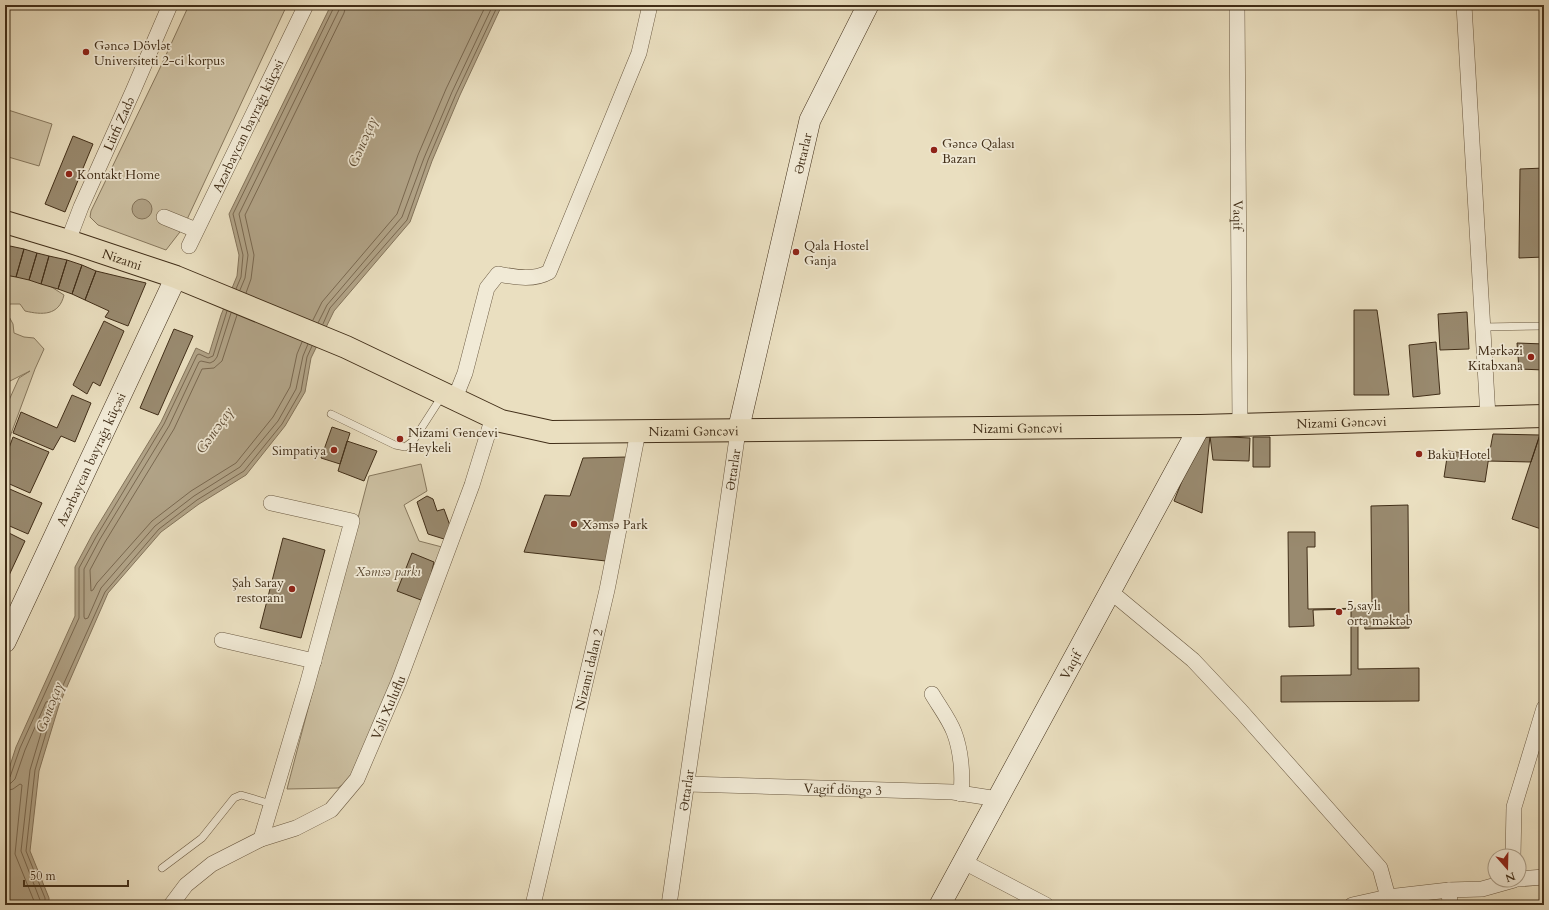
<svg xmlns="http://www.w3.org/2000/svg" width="1549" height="910" font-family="Cardo,serif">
<rect width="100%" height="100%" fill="#eadfc0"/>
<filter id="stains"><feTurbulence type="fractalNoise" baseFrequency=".005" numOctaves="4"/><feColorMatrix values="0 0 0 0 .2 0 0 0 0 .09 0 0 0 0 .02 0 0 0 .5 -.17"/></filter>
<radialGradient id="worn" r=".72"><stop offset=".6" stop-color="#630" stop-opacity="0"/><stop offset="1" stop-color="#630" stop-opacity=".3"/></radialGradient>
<path fill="#cdc1a3" stroke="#87785e" d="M189,5H287L183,228L166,250L98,225L90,217L91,211L160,68Z
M5,109L52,124L39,166L5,156Z
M5,257L64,295C59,316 42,315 25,311L20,304H10L6,311L13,324L14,333L24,337L34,338L44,349L35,369L5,450V409L19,378L30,371L10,381L5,387Z
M421,464L427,491L404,505L419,541L442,547L414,625L354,776L338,788L287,789L369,476Z"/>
<path fill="#b1a387" stroke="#84745b" d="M331,5H502L460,95L432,161L410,222L334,311L311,358L305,392L285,426L246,475L199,504L161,532L108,593L59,705L39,771L30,851L49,898V905H5V781L16,747L75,616V567L92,535L161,422L196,348L209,354L221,315L237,276L239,255L229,214Z
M132 209a10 10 0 1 1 20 0a10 10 0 1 1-20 0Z"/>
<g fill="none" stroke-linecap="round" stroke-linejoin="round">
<path stroke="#796850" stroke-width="1" d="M236,289L241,277L243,255L233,214L335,5
M240,290L245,278L248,255L239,214L339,10L340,5
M246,293L251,279L254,255L245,215L344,13L346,5
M231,313L217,357L214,361L210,363L201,361L199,362L169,426L100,539L84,569V617L85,619L88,618L101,588L155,526L194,496L240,467L278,421L296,389L303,356L308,344
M237,315L222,361L214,368L202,369L174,429L105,542L90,570L91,591L93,590L97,583L152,521L191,491L236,463L273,417L290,387L297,354L302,342
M313,320L322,302L397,214L418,155L446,89L486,5
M318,323L327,305L402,217L424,158L452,92L493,5
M323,324L330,308L407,220L428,160L456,94L498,5
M5,780L10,777L20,748L79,618V568L96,537L164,424L197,355L199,354L208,358L213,356L227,311
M5,785L11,783L15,779L25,750L46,702L49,701L50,703L30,770L21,851L40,900V905
M5,791L13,789L20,784L22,785L15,854L34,901V905
M45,905V898L26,851L35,770L55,703L105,592L159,529L197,500L244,471L282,424L301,391L307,357L312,346"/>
</g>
<path fill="#998a6f" stroke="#412e18" d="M73,136L93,144L65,212L45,204Z
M1544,168V257L1519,258L1520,169Z
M10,246L24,249L16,277L5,275V265Z
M24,249L37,253L29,280L16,277Z
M37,253L49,256L41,284L29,280Z
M49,256L67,260L58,289L41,284Z
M67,260L82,265L72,294L58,289Z
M82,265L96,271L85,300L72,294Z
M96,271L146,283L128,326L105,317L109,311L85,300Z
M1354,310H1377L1389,395H1354Z
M1467,312L1469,349L1440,350L1438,314Z
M104,321L124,331L100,386L93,382L87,394L73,385Z
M174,329L193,336L158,415L140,408Z
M1436,342L1440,394L1413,397L1409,345Z
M1517,343L1544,344V370L1519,369Z
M72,395L91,403L75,442L61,436L53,450L13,433L21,412L57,428Z
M332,427L350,433L340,464L321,458Z
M1542,428H1544V530L1512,519Z
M1493,434L1540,435L1531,462L1488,461Z
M1200,436H1210L1202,513L1174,501Z
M1210,436L1250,438L1249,461L1213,460Z
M13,437L49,452L30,493L5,482V459Z
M1253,437H1270V467H1253Z
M347,441L377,451L364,481L338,471Z
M1448,451L1489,456L1485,482L1444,477Z
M627,457L606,561L524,552L545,495L570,496L583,458Z
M5,487L42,503L28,534L5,524Z
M427,496L433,499L437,511L444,509L452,531L449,536L444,539L428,534L417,502Z
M1408,505L1409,628L1365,629L1364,621H1358V669L1419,668V701L1281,702V676L1351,675V609L1313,610L1314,626L1289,627L1288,532H1315V547H1307L1308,609L1372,608L1371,506Z
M5,531L25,541L5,584Z
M283,538L325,550L301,638L260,628Z
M412,553L434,562L429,583L421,600L397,591Z"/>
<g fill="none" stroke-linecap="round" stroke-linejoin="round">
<defs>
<path id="lane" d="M1542,5L1544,7
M1464,6L1502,5
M1482,327L1544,326
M331,414L395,445L405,447L413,441L442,396
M162,868L202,838L234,798L241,795L271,804"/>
<g id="street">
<path id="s1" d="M1237,5L1240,425"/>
<path d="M1464,5L1488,417"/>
<path d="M164,217L196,230"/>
<path id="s2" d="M68,241L81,207L133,91L170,5"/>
<path id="s3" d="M189,246L306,5"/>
<path d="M455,398L465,373L487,288L498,274C515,277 533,281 549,272L639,53L650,5"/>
<path d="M1111,592L1193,660L1241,711L1380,868L1388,897"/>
<path d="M222,640L314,661"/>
<path d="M932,694C939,706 949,719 954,732C961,750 963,774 961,794"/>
<path id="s4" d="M687,784L953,792L998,799"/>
<path d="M261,839L307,685L352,521L271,503"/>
<path d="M1513,856L1514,807L1544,708"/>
<path d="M964,862L1046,905"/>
<path d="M1519,879L1544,877"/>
<path d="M1449,890L1450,905"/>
<path id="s5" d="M171,905L186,885L212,864L261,839L296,828L331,810L357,779L399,681L472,485L493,417"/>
<path id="s6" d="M533,905L607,590L638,432"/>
<path id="s7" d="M669,905L738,431"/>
<path d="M1352,905L1388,897L1449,890L1482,889L1514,880"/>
</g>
<g id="secondary">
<path id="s8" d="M738,431L810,120L868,5"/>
<path id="s9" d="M5,642L176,277"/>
<path id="s10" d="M940,905L1200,426"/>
</g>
<g id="primary">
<path id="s11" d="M5,222L68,241L176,277L346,347L501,421L551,432L1200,426L1544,416"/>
</g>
</defs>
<use href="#lane" stroke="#6b5a42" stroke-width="8"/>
<use href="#street" stroke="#6b5a42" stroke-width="16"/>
<use href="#secondary" stroke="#412e18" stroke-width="22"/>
<use href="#primary" stroke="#412e18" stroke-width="24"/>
<use href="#lane" stroke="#f1ead6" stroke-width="7"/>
<use href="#street" stroke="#f1ead6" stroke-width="15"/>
<use href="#secondary" stroke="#f1ead6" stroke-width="21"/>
<use href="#primary" stroke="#eadfc0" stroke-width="22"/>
</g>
<g fill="#8f2418" stroke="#f1ead6" stroke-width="1.5">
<circle cx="86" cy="52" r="4"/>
<circle cx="934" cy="150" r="4"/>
<circle cx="69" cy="174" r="4"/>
<circle cx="796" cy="252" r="4"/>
<circle cx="1531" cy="357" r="4"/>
<circle cx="400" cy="439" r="4"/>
<circle cx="334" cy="450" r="4"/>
<circle cx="1419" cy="454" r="4"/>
<circle cx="574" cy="524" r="4"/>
<circle cx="292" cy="589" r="4"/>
<circle cx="1339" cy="612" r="4"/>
</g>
<g text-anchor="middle" stroke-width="3.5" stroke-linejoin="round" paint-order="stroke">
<g font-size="13" fill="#412e18" stroke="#f1ead6" text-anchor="start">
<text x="94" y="50">Gəncə Dövlət<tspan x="94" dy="15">Universiteti 2-ci korpus</tspan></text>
<text x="942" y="148">Gəncə Qalası<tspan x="942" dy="15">Bazarı</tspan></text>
<text x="77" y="179">Kontakt Home</text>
<text x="804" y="250">Qala Hostel<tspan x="804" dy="15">Ganja</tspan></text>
<text x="1523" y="355" text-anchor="end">Mərkəzi<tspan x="1523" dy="15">Kitabxana</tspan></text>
<text x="408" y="437">Nizami Gencevi<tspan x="408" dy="15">Heykeli</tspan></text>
<text x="326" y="455" text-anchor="end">Simpatiya</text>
<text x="1427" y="459">Baku Hotel</text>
<text x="582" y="529">Xəmsə Park</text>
<text x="284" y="587" text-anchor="end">Şah Saray<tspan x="284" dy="15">restoranı</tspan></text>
<text x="1347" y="610">5 saylı<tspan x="1347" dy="15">orta məktəb</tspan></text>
</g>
<g font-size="13" fill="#412e18" stroke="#f1ead6">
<text dy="5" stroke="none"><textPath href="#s2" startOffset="128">Lütfi Zadə</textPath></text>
<text dy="5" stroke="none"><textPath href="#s3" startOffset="134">Azərbaycan bayrağı küçəsi</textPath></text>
<text dy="5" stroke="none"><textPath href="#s8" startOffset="285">Əttarlar</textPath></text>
<text dy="5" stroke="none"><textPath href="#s1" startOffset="210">Vaqif</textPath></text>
<text dy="5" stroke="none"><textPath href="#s11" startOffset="123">Nizami</textPath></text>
<text dy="5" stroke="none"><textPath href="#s11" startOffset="1377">Nizami Gəncəvi</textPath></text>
<text dy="5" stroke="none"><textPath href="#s11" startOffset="1053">Nizami Gəncəvi</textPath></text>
<text dy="5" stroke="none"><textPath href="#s11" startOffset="729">Nizami Gəncəvi</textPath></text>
<text dy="5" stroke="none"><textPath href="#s9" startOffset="202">Azərbaycan bayrağı küçəsi</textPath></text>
<text dy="5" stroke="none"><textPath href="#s7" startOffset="440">Əttarlar</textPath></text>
<text dy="5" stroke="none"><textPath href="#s10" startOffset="273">Vaqif</textPath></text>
<text dy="5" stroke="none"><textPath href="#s6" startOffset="242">Nizami dalan 2</textPath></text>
<text dy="5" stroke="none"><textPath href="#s5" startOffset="308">Vəli Xuluflu</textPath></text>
<text dy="5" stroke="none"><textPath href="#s4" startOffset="156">Vagif döngə 3</textPath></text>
<text dy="5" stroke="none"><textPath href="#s7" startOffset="116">Əttarlar</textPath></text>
</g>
<g font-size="13" font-style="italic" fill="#5d4b34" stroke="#f1ead6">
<text x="388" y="576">Xəmsə parkı</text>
</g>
<g font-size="14" font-style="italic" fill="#5d4b34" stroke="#f1ead6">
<text transform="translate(362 142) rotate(-67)" y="5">Gəncəçay</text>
<text transform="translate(214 430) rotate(-55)" y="5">Gəncəçay</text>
<text transform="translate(49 707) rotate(-69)" y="5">Gəncəçay</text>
</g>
</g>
<rect width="1549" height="910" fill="none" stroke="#eadfc0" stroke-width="20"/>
<rect x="6" y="6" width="1537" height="898" fill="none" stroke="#412e18" stroke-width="2"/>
<rect x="10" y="10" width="1529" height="890" fill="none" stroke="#412e18"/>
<g transform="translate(1507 868) rotate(160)"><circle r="19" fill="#f1ead6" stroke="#ab9f8a"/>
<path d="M0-3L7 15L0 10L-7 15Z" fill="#8f2418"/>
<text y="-6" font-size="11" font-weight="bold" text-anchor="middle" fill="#412e18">N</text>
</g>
<path d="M24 880v6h104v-6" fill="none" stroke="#412e18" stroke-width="2"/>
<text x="30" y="880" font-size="12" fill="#412e18" stroke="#f1ead6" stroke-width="3" paint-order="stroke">50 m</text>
<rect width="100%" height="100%" filter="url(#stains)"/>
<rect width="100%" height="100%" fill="url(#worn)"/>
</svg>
